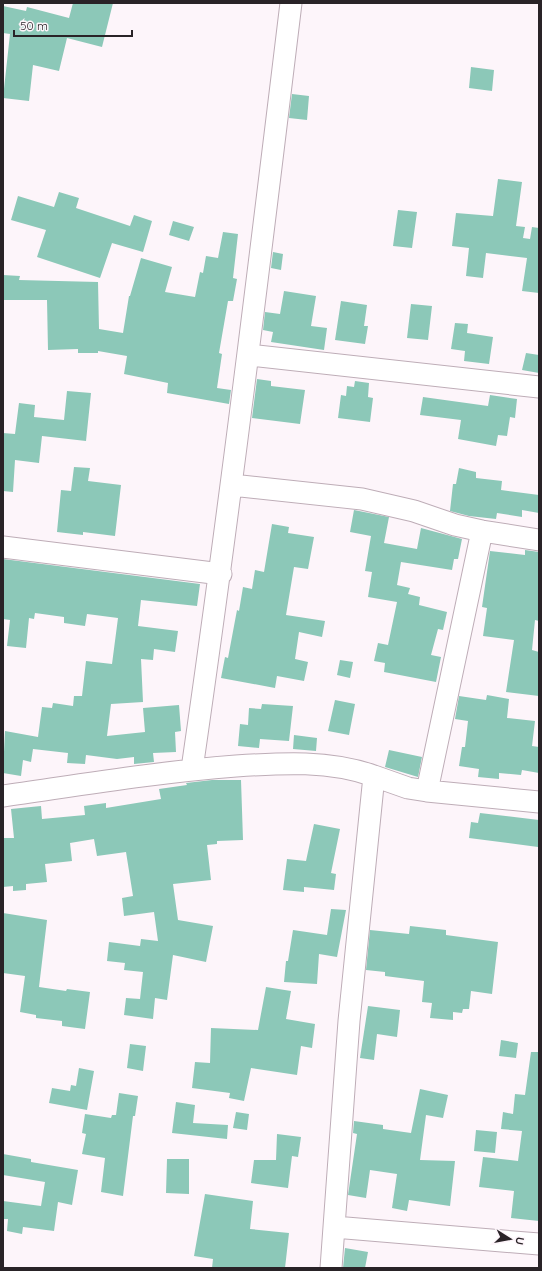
<svg xmlns="http://www.w3.org/2000/svg" width="542" height="1271" font-family="Quicksand,sans-serif">
<rect width="100%" height="100%" fill="#fdf5fa"/>
<path fill="#8cc8b8" d="M73,3H113L102,47L67,38L59,71L33,65L29,101L3,98L10,34L3,33V6L26,11L27,7L69,18Z
M471,67L494,70L492,91L469,88Z
M292,94L309,96L307,120L289,118Z
M498,179L522,182L516,226L525,227L523,238L530,239L532,227L539,228V293L522,291L527,258L486,253L483,278L466,276L469,248L452,246L456,213L493,216Z
M59,192L79,198L76,208L130,226L134,215L152,221L143,252L112,243L100,278L37,257L46,230L11,220L18,196L54,207Z
M398,210L417,212L412,248L393,246Z
M173,221L194,227L189,241L169,235Z
M223,232L238,234L233,278L237,279L233,301H228L219,353L222,354L217,388L231,390L229,404L167,393L168,383L124,374L127,356L98,351V353H78V349L48,350L47,300H3V275L20,276L19,280L98,282L99,329L123,333L129,296H130L141,258L172,267L165,292L195,297L200,272L203,273L206,256L218,258Z
M273,252L283,254L281,270L271,268Z
M284,291L316,296L311,326L327,328L324,350L271,342L273,332L263,330L265,312L280,314Z
M341,301L367,305L364,326H368L365,344L335,340Z
M411,304L432,306L428,340L407,338Z
M455,323L468,324L467,333L493,337L489,364L464,361L465,351L451,349Z
M526,353L539,355V373L522,370Z
M257,379L271,381V386L305,390L300,424L252,418Z
M355,381L369,383L368,397L373,398L370,422L338,418L341,395L346,396L347,386L354,387Z
M67,391L91,393L86,441L42,436L39,463L15,460L13,492L3,491V433L15,434L19,403L35,405L34,417L64,420Z
M490,395L517,399L515,418L510,417L507,436L498,435L496,446L458,439L461,420L420,415L423,397L488,406Z
M74,467L90,468L88,481L121,485L115,536L83,532V535L57,532L61,490L71,491Z
M459,468L476,472V478L502,481L501,490L539,495V513L522,510V517L497,513L496,519L469,516L450,511L453,484H456Z
M354,510L389,517L384,543L417,549L421,528L462,539L458,559H454L452,570L401,562L397,585L410,588L408,594L420,597L419,605L447,612L443,630L438,629L431,655L441,657L436,682L384,672L385,663L374,661L378,643L388,645L397,602L368,597L372,572L365,571L371,536L350,532Z
M272,524L289,527L288,533L314,537L308,569L294,567L286,615L325,621L322,637L299,632L295,659L308,662L304,681L277,676L275,688L221,678L225,657L228,658L237,610L239,611L243,587L252,589L255,570L264,572Z
M525,550L539,552V621L535,620L532,650L539,652V696L506,692L514,640L483,636L487,608L482,607L490,551L525,555Z
M3,559L200,584L197,606L141,600L138,626L178,631L175,652L154,649L153,660L141,659L143,702L111,704L107,736L145,732L143,708L179,705L181,731L175,732L176,752L153,753L154,762L134,764V757L117,759L86,755L85,764L67,763L68,753L33,749L31,762L23,760L21,776L3,773L5,731L38,737L42,707L52,708L53,703L73,706L74,696H82L86,661L112,664L118,618L87,614L85,626L64,623V617L35,613L34,619L29,618L26,648L7,646L10,620L3,619Z
M340,660L353,662L350,678L337,675Z
M487,695L509,699L507,718L535,721L532,746L539,747V773L522,770L521,775L499,773V779L478,777L479,769L459,766L462,747H465L468,721L455,719L459,696L486,700Z
M335,700L355,704L349,735L328,731Z
M262,704L293,706L289,741L260,739L259,748L238,746L240,724L248,725L249,708L261,709Z
M294,735L317,738L316,751L293,749Z
M389,750L422,757L418,777L385,767Z
M212,780H241L243,840L217,841V844L207,845L211,880L173,884L178,920L213,926L206,962L173,955L167,1000L155,998L153,1019L124,1015L126,998L140,999L143,972L124,970L125,963L107,961L109,942L140,946L141,939L158,941L154,912L124,916L122,898L133,896L126,852L97,856L94,839L70,843L72,861L45,864L47,882L26,884V890L13,891V886L3,887V838H14L11,809L41,806L42,819L85,815L84,806L106,803V808L161,799L159,789L187,785L186,783Z
M480,813L539,820L538,847L469,838L471,822L478,823Z
M314,824L340,829L331,873L336,874L334,890L304,887V892L283,890L287,859L306,861Z
M331,909L346,910L337,957L319,954L317,984L284,982L286,961H288L293,930L327,935Z
M3,913L47,920L39,987L66,991L67,989L90,992L85,1029L62,1026V1021L36,1018V1015L20,1012L25,976L3,973Z
M410,926L446,930V935L498,942L492,994L471,991L469,1009H463L462,1013L453,1012V1020L430,1018L432,1003L422,1002L424,981L385,976V972L366,970L370,930L409,934Z
M266,987L291,991L286,1019L315,1024L312,1048L301,1046L297,1075L251,1068L244,1101L229,1098L230,1093L192,1088L195,1062L210,1063L211,1028L258,1030Z
M368,1006L400,1010L397,1037L377,1034L374,1060L360,1058Z
M501,1040L518,1043L516,1058L499,1056Z
M130,1044L146,1046L143,1071L127,1068Z
M531,1052H539V1221L511,1218L514,1191L479,1187L483,1157L518,1161L522,1131L501,1129L503,1112L513,1114L515,1094L525,1095Z
M79,1068L94,1071L87,1110L49,1103L52,1088L70,1091L71,1085L76,1086Z
M420,1089L448,1095L443,1118L426,1115L420,1160L455,1161L450,1206L409,1200L407,1211L392,1208L397,1174L370,1170L366,1198L348,1195L357,1134L353,1133L354,1121L383,1125V1129L411,1133Z
M119,1093L138,1096L135,1116H133L123,1196L101,1192L105,1158L82,1154L86,1134L82,1133L85,1114L111,1118L112,1115H116Z
M176,1102L195,1105L193,1123L228,1125L227,1139L172,1133Z
M236,1112L249,1114L247,1130L233,1128Z
M476,1130L497,1132L495,1153L474,1151Z
M277,1134L301,1137L298,1157L292,1156L288,1188L251,1183L254,1160H276Z
M3,1154L31,1159V1162L78,1170L72,1205L58,1202L54,1231L23,1227L22,1234L7,1231L8,1219H3V1201L41,1206L45,1182L3,1175Z
M167,1159H189V1194L166,1193Z
M205,1194L253,1201L250,1229L289,1233L285,1268H212L213,1259L194,1256Z
M345,1248L368,1252L365,1268H343Z"/>
<g fill="none" stroke-linecap="round" stroke-linejoin="round">
<defs>
<path id="minor" d="M249,355L539,387
M232,485L362,499L414,511L455,525L482,531L539,540
M3,547L221,574
M192,769C229,514 260,259 291,3
M374,776L408,788L427,791L539,802
M427,791L482,531
M3,796C80,785 158,772 236,766C282,763 330,760 374,776L349,1021L331,1268
M334,1227L539,1244"/>
</defs>
<use href="#minor" stroke="#beadb7" stroke-width="23"/>
<use href="#minor" stroke="#fff" stroke-width="21"/>
</g>
<rect width="542" height="1271" fill="none" stroke="#292327" stroke-width="8"/>
<g transform="translate(510 1239) rotate(101)" stroke="#fdf5fa" stroke-width="3" paint-order="stroke">
<path d="M0-3L7 15L0 10L-7 15Z" fill="#292327"/>
<text y="-6" font-size="11" font-weight="bold" text-anchor="middle" fill="#292327">U</text>
</g>
<path d="M14 30v6h118v-6" fill="none" stroke="#292327" stroke-width="2"/>
<text x="20" y="30" font-size="12" fill="#292327" stroke="#fdf5fa" stroke-width="3" paint-order="stroke">50 m</text>
</svg>
